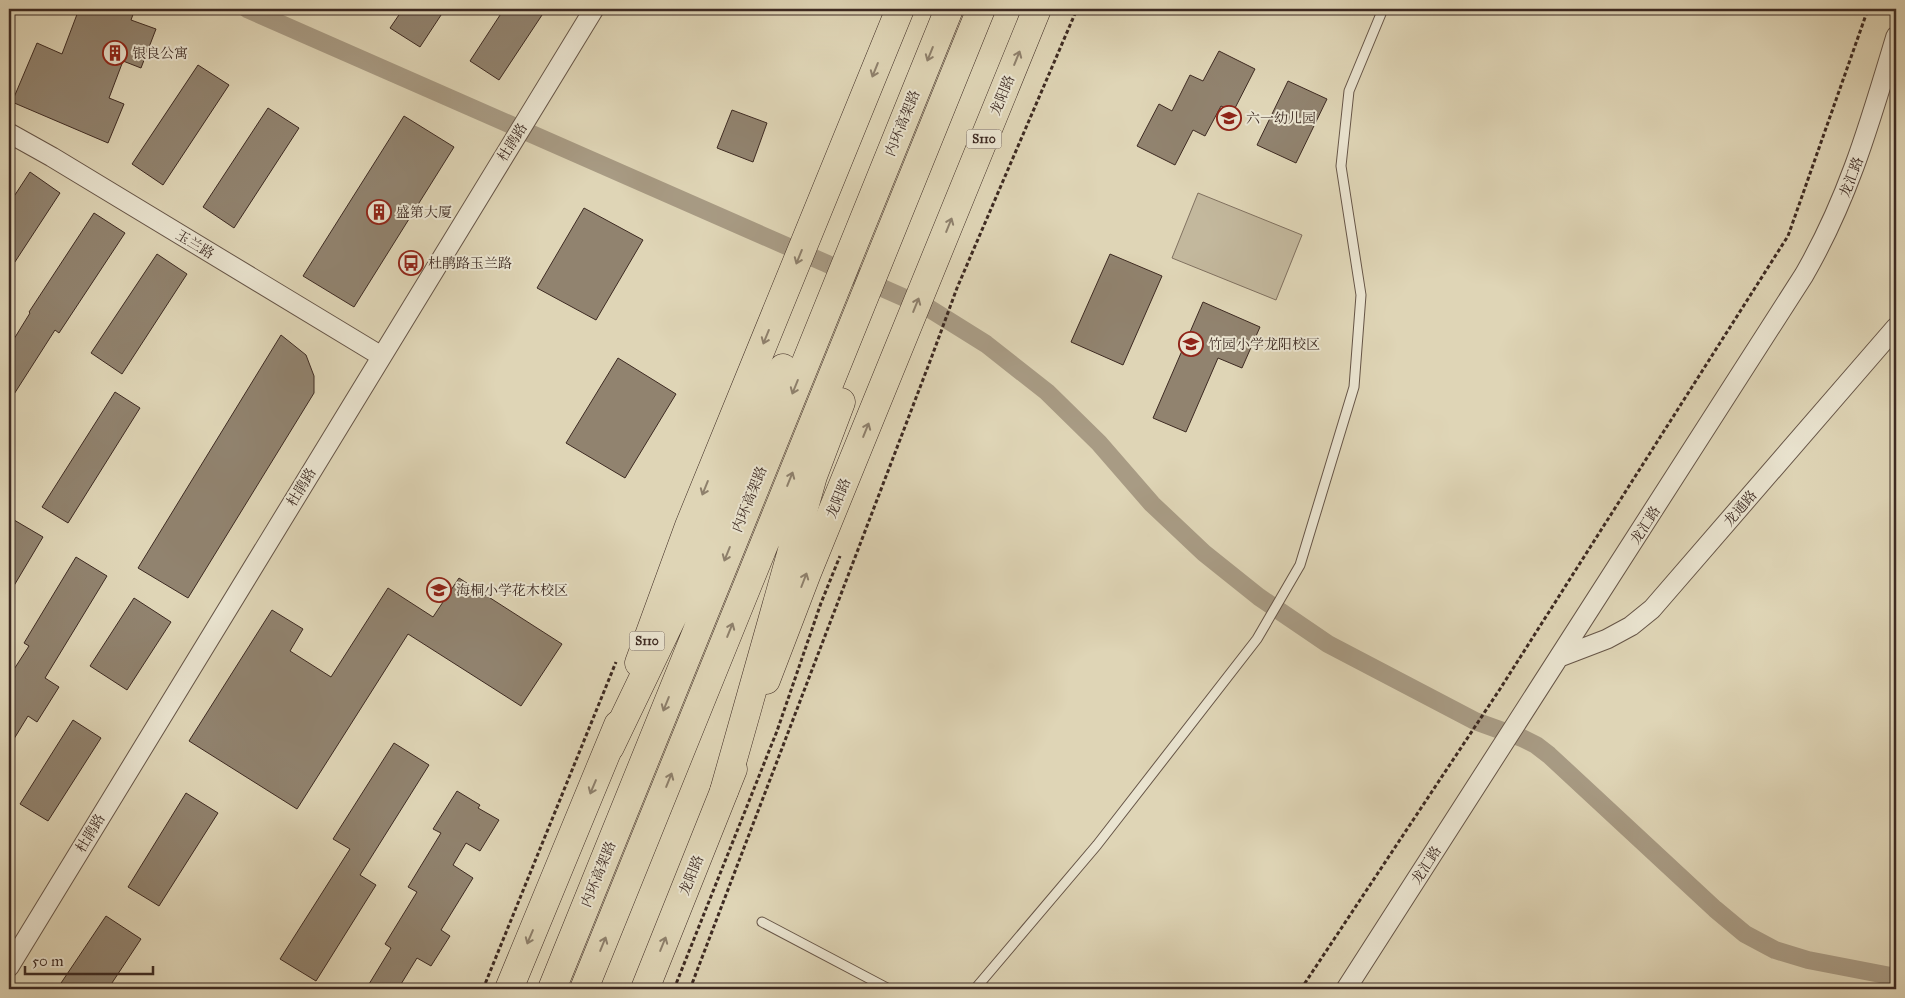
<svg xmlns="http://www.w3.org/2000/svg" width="1905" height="998" font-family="'IM FELL Great Primer','Noto Serif SC',serif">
<rect width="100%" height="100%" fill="#dfd5b6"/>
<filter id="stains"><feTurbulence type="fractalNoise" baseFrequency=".004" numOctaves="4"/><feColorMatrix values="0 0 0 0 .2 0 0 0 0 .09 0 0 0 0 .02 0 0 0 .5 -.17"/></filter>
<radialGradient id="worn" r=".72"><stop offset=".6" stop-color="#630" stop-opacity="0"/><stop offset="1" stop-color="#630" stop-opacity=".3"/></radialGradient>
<path fill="#c3b89d" stroke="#807160" d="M1198,193L1302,235L1276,300L1172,258Z"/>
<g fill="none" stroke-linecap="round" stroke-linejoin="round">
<path stroke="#a89b84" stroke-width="18" d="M247,9L930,309L986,344L1047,392L1099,443L1152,504L1204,553L1259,597L1328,644L1475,721L1522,738L1536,745L1549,755L1715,909L1745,934L1775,950L1808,960L1896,977"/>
</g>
<path fill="#91836f" stroke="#3d2a22" d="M79,9H135L131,20L156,29L141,68L123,61L109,98L124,104L108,143L12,102L37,43L62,54Z
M403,9H445L420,47L390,28Z
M504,9H546L499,80L470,61Z
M1219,51L1255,69L1233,112L1221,106L1205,136L1193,130L1175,165L1137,146L1159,104L1172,111L1190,75L1203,81Z
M198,65L229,85L163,185L132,164Z
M1288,81L1327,99L1296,163L1257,145Z
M268,108L299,128L234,228L203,207Z
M732,110L767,123L753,162L717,148Z
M404,116L454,147L354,307L303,276Z
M30,172L60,193L9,271V204Z
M584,208L643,240L596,320L537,288Z
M94,213L125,233L59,333L55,330L9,402V347L30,313L29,312Z
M157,254L187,274L122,374L91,353Z
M1110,254L1162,276L1123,365L1071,342Z
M1203,302L1260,327L1242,368L1218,358L1186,432L1153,418Z
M281,335L306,355L314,376V393L188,598L138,568Z
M618,358L676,394L625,478L566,443Z
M115,392L140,408L68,523L42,507Z
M9,517L43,537L9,594Z
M76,557L107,576L45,678L59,687L37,722L28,716L9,747V677L29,646L24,643Z
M459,578L562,644L521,706L408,634L297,809L189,741L272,610L303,629L290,651L331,677L388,588L433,617Z
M134,598L171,622L127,690L90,666Z
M73,720L101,738L48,821L20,804Z
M394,743L429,765L360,875L376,885L316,981L280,959L350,849L333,839Z
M457,791L480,805L478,808L499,820L480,851L466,843L453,865L473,878L441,930L450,936L431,966L417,958L398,989H366L391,948L385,944L417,892L408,887L441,833L433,829Z
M186,793L218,813L159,906L128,887Z
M106,916L141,939L108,989H57Z"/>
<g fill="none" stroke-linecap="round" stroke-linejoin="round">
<defs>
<path id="lane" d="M762,922L889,989
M975,989L1097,845L1257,639L1300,565L1354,387L1361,295L1341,166L1349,91L1383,9"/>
<path id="street" d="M9,133L52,157L381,356
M1560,657L1607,639L1631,626L1652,609L1896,327
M9,967L594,9
M1346,989L1804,275C1849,197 1870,122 1896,36"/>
<path id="primary" d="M639,663L689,526L900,9
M766,680L807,573L1037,9
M509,989L618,725
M645,989L733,769"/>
<path id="highway" d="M610,747L696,568L783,368
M724,791L813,476L841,402
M552,989L949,9
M584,989L981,9"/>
</defs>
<use href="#lane" stroke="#665547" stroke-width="11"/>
<use href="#street" stroke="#665547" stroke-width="21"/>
<use href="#primary" stroke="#3d2a22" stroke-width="29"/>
<use href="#highway" stroke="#3d2a22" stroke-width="29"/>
<path stroke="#3d2a22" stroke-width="3" stroke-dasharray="4 2.5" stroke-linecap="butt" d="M483,989L616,662
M674,989L777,731L821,603L840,556
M690,989L932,356L957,288L1077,9
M1301,989L1500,689L1788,236L1868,9"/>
<use href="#lane" stroke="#eae4d0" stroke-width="9"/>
<use href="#street" stroke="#eae4d0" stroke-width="19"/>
<use href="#primary" stroke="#dfd5b6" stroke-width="28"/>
<use href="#highway" stroke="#dfd5b6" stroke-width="28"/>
</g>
<defs><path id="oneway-shaft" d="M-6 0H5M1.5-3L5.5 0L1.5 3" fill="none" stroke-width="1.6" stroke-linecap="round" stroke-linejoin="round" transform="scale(1.25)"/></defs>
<g stroke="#8e806c">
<use href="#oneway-shaft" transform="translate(930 54) rotate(112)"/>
<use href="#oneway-shaft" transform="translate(1017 58) rotate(-68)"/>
<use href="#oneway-shaft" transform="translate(875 70) rotate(112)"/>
<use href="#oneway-shaft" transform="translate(949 225) rotate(-68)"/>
<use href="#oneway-shaft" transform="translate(799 257) rotate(112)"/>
<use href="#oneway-shaft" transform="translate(916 305) rotate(-68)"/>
<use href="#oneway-shaft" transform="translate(766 337) rotate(112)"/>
<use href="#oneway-shaft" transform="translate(795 387) rotate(112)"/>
<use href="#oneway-shaft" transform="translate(866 430) rotate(-68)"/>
<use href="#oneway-shaft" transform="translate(790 479) rotate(-68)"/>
<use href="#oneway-shaft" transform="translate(705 488) rotate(112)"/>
<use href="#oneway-shaft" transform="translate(727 554) rotate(112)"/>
<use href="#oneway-shaft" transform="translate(804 580) rotate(-69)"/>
<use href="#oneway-shaft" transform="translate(730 630) rotate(-68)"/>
<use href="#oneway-shaft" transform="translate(666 704) rotate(112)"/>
<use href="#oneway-shaft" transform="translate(669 780) rotate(-68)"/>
<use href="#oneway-shaft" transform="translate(593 787) rotate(113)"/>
<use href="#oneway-shaft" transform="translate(530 937) rotate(113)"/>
<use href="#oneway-shaft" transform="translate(603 944) rotate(-68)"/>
<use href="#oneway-shaft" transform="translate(663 944) rotate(-68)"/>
</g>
<defs>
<symbol id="building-ring" viewBox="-11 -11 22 22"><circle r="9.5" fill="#eae4d0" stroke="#8f2418" stroke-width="1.5"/><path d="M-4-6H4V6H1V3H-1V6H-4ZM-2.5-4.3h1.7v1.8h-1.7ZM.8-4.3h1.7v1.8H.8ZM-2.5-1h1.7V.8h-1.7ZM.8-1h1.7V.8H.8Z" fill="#8f2418"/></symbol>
<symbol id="school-ring" viewBox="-11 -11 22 22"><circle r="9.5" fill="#eae4d0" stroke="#8f2418" stroke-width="1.5"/><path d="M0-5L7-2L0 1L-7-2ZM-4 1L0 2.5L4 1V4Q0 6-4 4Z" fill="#8f2418"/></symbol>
<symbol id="bus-ring" viewBox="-11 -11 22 22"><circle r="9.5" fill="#eae4d0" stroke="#8f2418" stroke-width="1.5"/><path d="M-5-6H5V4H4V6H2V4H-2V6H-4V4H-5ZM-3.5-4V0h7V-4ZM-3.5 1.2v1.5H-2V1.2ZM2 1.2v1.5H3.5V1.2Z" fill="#8f2418"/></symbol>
</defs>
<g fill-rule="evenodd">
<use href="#building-ring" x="101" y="39" width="28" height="28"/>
<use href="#school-ring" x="1215" y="104" width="28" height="28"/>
<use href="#building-ring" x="365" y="198" width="28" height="28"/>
<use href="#bus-ring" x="397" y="249" width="28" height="28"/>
<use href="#school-ring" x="1177" y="330" width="28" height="28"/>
<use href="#school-ring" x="425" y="576" width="28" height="28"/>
</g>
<g text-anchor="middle" stroke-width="4" stroke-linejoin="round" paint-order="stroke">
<g fill="#eae4d0" stroke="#716256" stroke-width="1">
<rect x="966.5" y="129.5" width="35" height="19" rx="4"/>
<rect x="629.5" y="631.5" width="35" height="19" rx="4"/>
</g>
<g font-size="12" font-weight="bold" fill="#3d2a22">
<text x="984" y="143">S110</text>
<text x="647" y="645">S110</text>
</g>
<g font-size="14" fill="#3d2a22" stroke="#eae4d0" text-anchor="start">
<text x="132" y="58">银良公寓</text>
<text x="1246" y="123">六一幼儿园</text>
<text x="396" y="217">盛第大厦</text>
<text x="428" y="268">杜鹃路玉兰路</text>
<text x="1208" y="349">竹园小学龙阳校区</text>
<text x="456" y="595">海桐小学花木校区</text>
</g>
<g font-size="14" fill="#3d2a22" stroke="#eae4d0">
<text transform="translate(1002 95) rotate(-68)" y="5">龙阳路</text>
<text transform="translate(902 123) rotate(-68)" y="5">内环高架路</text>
<text transform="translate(512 142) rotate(-58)" y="5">杜鹃路</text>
<text transform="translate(1851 177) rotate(-69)" y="5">龙汇路</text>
<text transform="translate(195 244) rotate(31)" y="5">玉兰路</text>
<text transform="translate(301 487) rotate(-59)" y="5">杜鹃路</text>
<text transform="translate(838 498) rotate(-68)" y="5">龙阳路</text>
<text transform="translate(749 499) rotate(-68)" y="5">内环高架路</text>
<text transform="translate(1740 508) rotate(-49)" y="5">龙通路</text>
<text transform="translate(1645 525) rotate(-57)" y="5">龙汇路</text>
<text transform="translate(90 833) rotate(-59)" y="5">杜鹃路</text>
<text transform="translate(1426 865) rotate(-57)" y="5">龙汇路</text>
<text transform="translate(598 874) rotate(-68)" y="5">内环高架路</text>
<text transform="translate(691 875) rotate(-68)" y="5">龙阳路</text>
</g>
</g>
<rect width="1905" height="998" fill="none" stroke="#dfd5b6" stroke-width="30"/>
<rect x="10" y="10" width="1885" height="978" fill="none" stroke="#3d2a22" stroke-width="2.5"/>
<rect x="15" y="15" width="1875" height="968" fill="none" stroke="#3d2a22"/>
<path d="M25 966v8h128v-8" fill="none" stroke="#3d2a22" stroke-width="2.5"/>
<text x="32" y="966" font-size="15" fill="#3d2a22" stroke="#eae4d0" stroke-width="4" paint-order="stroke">50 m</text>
<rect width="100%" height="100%" filter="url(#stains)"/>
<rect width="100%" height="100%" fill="url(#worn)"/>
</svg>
